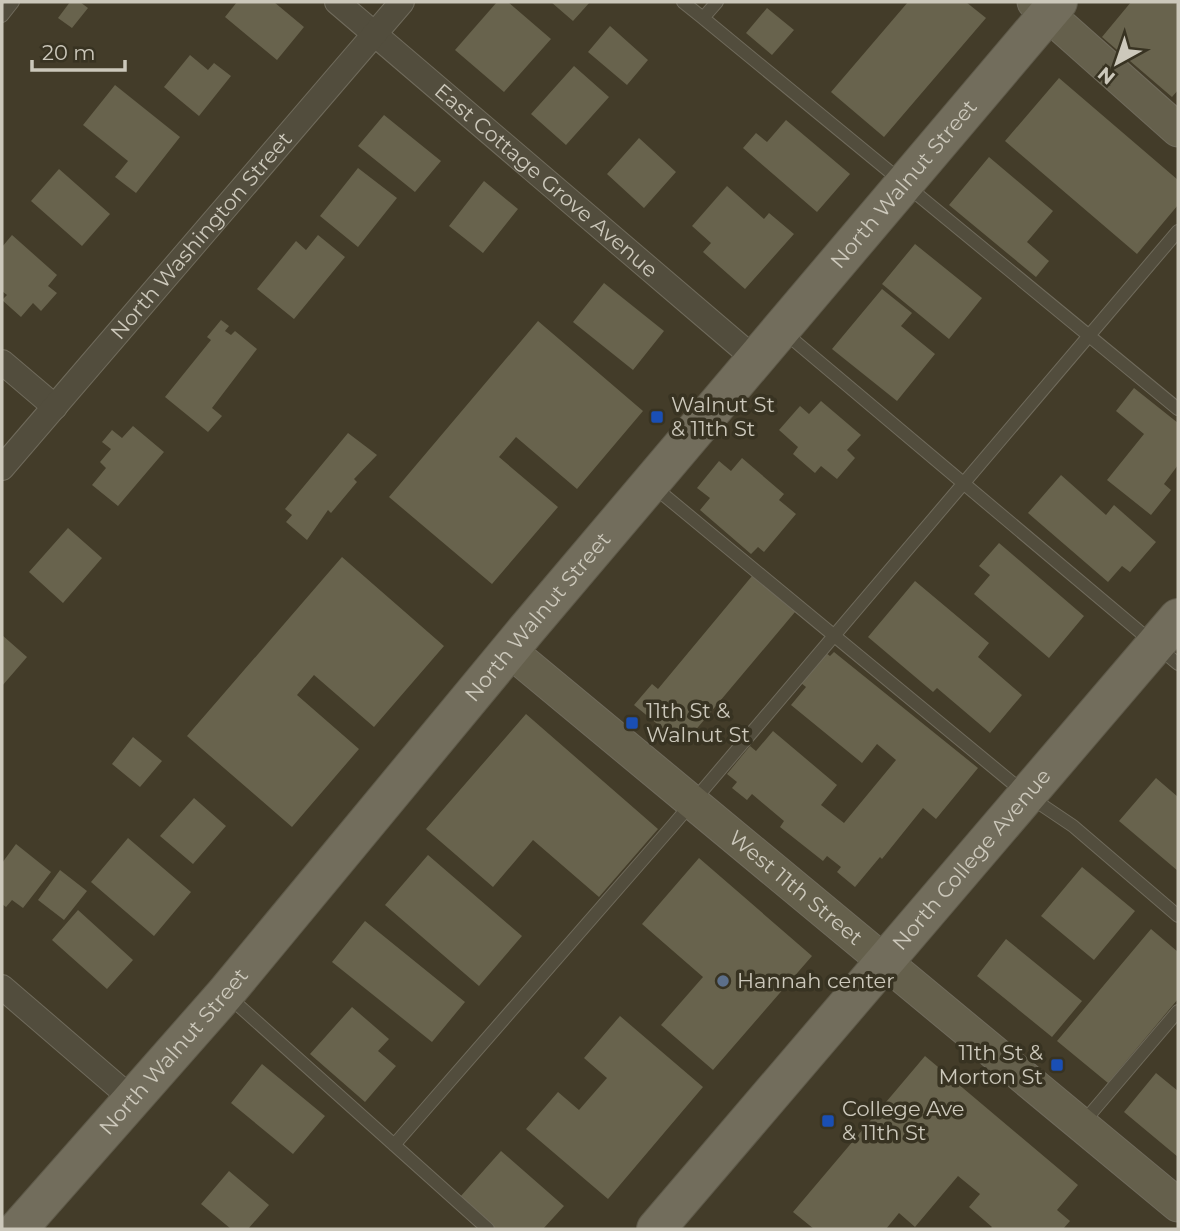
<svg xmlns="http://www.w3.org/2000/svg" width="1180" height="1231" font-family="Montserrat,sans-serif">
<rect width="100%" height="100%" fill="#433c29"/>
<path fill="#68634d" d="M70,2H80L88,8L72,28L58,18Z
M237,2H274L304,27L277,60L225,17Z
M497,2H508L551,39L504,92L455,50Z
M551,2H590L573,21Z
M908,2H966L986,18L884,137L831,92Z
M1131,2H1175L1178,5V90L1172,97L1102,37Z
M767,8L794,30L772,55L746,33Z
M610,26L648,60L627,85L588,52Z
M190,55L208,70L214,63L231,76L199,116L164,87Z
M574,66L609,97L566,145L531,114Z
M1059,78L1178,180V205L1137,254L1005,141Z
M115,85L180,137L136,193L115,177L128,161L83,125Z
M384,115L441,161L415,192L358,146Z
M786,120L850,174L817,212L743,148L756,133L767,142Z
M639,138L676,172L644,208L607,174Z
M989,157L1053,211L1027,242L1049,261L1036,277L949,205Z
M358,168L397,198L358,247L320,216Z
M59,169L110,214L82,246L31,201Z
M484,181L518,209L483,253L449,226Z
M727,186L764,219L769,213L794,234L745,289L703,252L711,243L692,226Z
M12,235L57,275L48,286L57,293L41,311L33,303L21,317L2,300L7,295L2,291V247Z
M318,235L345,257L294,319L257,289L296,241L306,250Z
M915,244L982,298L949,339L882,284Z
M604,283L664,331L633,370L573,322Z
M882,289L912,313L901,326L935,354L897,401L832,349Z
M221,320L229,326L225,331L231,335L235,331L257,349L212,408L222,416L208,432L165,397L211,340L207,337Z
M538,321L643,411L577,489L516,437L499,457L558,507L492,584L389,497Z
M1134,388L1178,423V465L1164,484L1171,490L1151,515L1107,480L1144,434L1116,411Z
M821,401L861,435L847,450L855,458L837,479L821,466L815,473L793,454L798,447L779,430L800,406L809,414Z
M133,426L164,452L118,506L92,485L106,468L100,462L111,449L102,442L112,430L122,438Z
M348,433L377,455L354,479L357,482L331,513L328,510L307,540L286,522L292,515L285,509Z
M742,458L784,494L779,500L796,514L764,552L758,547L751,554L700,510L710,498L697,488L719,461L731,471Z
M1061,475L1106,515L1114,505L1156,542L1130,572L1122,566L1108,582L1028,513Z
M68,528L102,558L63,603L29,572Z
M999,543L1084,616L1049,658L974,594L990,575L979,566Z
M342,557L444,646L374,727L314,675L297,695L359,749L292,827L187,736Z
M752,576L795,612L683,745L634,705L652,684L658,689Z
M915,581L989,643L978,657L1022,695L990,733L937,688L933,692L868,637Z
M2,635L27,657L2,686Z
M834,652L978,768L936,819L923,808L882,859L880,857L855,887L837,872L841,867L827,856L823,861L780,827L784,821L752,794L747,800L732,788L737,782L727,774L750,746L756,751L773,731L837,785L821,805L844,823L896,760L877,744L862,763L791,705L806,687L801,683L826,653L830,656Z
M526,714L658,829L599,897L533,840L493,887L426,829Z
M133,737L162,761L140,787L112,764Z
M1156,778L1178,797V871L1119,821Z
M194,798L226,826L193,864L160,836Z
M128,838L191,892L154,936L91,882Z
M16,844L51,872L23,908L12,900L6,907L2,904V863Z
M428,855L522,936L479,986L385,905Z
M699,858L812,956L713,1070L661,1025L703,977L642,924Z
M1082,867L1135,911L1094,960L1041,916Z
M60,870L87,891L64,920L38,900Z
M78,910L133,960L107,989L52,940Z
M365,921L465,1002L432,1042L332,962Z
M1151,929L1178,952V999L1108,1083L1057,1041Z
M1006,939L1082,1001L1052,1037L977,976Z
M352,1007L389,1039L378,1051L396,1066L365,1102L310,1054Z
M620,1016L703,1087L608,1199L526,1129L558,1092L579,1110L607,1078L584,1058Z
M925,1056L1078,1185L1057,1210L1070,1221L1063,1229H990L992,1227L969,1207L980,1194L958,1176L915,1227L899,1213L886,1229H814L793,1212Z
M262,1064L325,1116L293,1154L231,1103Z
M1156,1073L1178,1091V1157L1124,1112Z
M501,1151L564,1206L543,1229H496L460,1197Z
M229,1171L269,1205L248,1229H231L201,1204Z"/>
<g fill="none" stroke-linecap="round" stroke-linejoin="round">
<defs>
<path id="lane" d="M683,2L703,18
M717,2L703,18L1178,409
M2,16L13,2
M784,332L1178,664
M653,486L1027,795L1073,826L1178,916
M228,996L488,1229
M1081,1125L1178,1011
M394,1145L674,824L1178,231"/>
<g id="street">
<path id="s1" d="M337,2L756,360"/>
<path d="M2,362L55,407"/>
<path id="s2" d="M2,468L402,2"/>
<path d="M2,987L132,1099"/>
</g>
<g id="secondary">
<path d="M1034,2L1178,130"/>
<path id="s3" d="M510,651L1178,1205"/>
</g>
<g id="primary">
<path id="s4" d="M18,1229L225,994L527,629L1058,2"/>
<path id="s5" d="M656,1229L1178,618"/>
</g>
</defs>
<use href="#lane" stroke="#706b5c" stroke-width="14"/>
<use href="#street" stroke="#706b5c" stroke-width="26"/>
<use href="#secondary" stroke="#706b5c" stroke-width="35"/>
<use href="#primary" stroke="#5f5a4a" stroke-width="40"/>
<use href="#lane" stroke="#524d3d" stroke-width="12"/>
<use href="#street" stroke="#524d3d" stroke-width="24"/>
<use href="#secondary" stroke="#65604c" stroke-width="33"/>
<use href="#primary" stroke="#726d5c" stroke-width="38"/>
</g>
<g fill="#1a4fb4" stroke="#383322" stroke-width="2.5">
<rect x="650" y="410" width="14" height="14" rx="3.5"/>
<rect x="625" y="716" width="14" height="14" rx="3.5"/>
<rect x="1050" y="1058" width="14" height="14" rx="3.5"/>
<rect x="821" y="1114" width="14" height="14" rx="3.5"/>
</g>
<circle fill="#5c6f8a" stroke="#383322" stroke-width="2.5" cx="723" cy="981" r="7"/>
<g text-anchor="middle" stroke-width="7" stroke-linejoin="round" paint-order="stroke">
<g font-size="21" fill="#ccc8bb" stroke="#383322">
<text dy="7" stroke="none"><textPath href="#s1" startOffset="275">East Cottage Grove Avenue</textPath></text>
<text dy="7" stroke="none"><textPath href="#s4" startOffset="1370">North Walnut Street</textPath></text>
<text dy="7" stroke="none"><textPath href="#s2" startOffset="306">North Washington Street</textPath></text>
<text dy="7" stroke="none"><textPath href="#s4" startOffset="803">North Walnut Street</textPath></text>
<text dy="7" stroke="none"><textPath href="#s5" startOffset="486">North College Avenue</textPath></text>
<text dy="7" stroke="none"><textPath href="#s3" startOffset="371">West 11th Street</textPath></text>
<text dy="7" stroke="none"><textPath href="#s4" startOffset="236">North Walnut Street</textPath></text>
</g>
<g font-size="21" fill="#ccc8bb" stroke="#383322" text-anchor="start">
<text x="671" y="412">Walnut St<tspan x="671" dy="24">&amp; 11th St</tspan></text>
<text x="646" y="718">11th St &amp;<tspan x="646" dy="24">Walnut St</tspan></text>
<text x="737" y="988">Hannah center</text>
<text x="1043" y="1060" text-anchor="end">11th St &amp;<tspan x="1043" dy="24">Morton St</tspan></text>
<text x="842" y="1116">College Ave<tspan x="842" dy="24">&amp; 11th St</tspan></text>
</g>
</g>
<rect width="1180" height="1231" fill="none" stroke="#ccc8bb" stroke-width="7"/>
<g transform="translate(1117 63) rotate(220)" stroke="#383322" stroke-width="5" paint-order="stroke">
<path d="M0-5L12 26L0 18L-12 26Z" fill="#ccc8bb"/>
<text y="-10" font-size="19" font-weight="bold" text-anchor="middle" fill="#ccc8bb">N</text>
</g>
<path d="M32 60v10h93v-10" fill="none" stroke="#ccc8bb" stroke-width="3.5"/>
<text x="42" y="60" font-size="21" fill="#ccc8bb" stroke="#383322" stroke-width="5" paint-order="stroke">20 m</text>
</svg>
